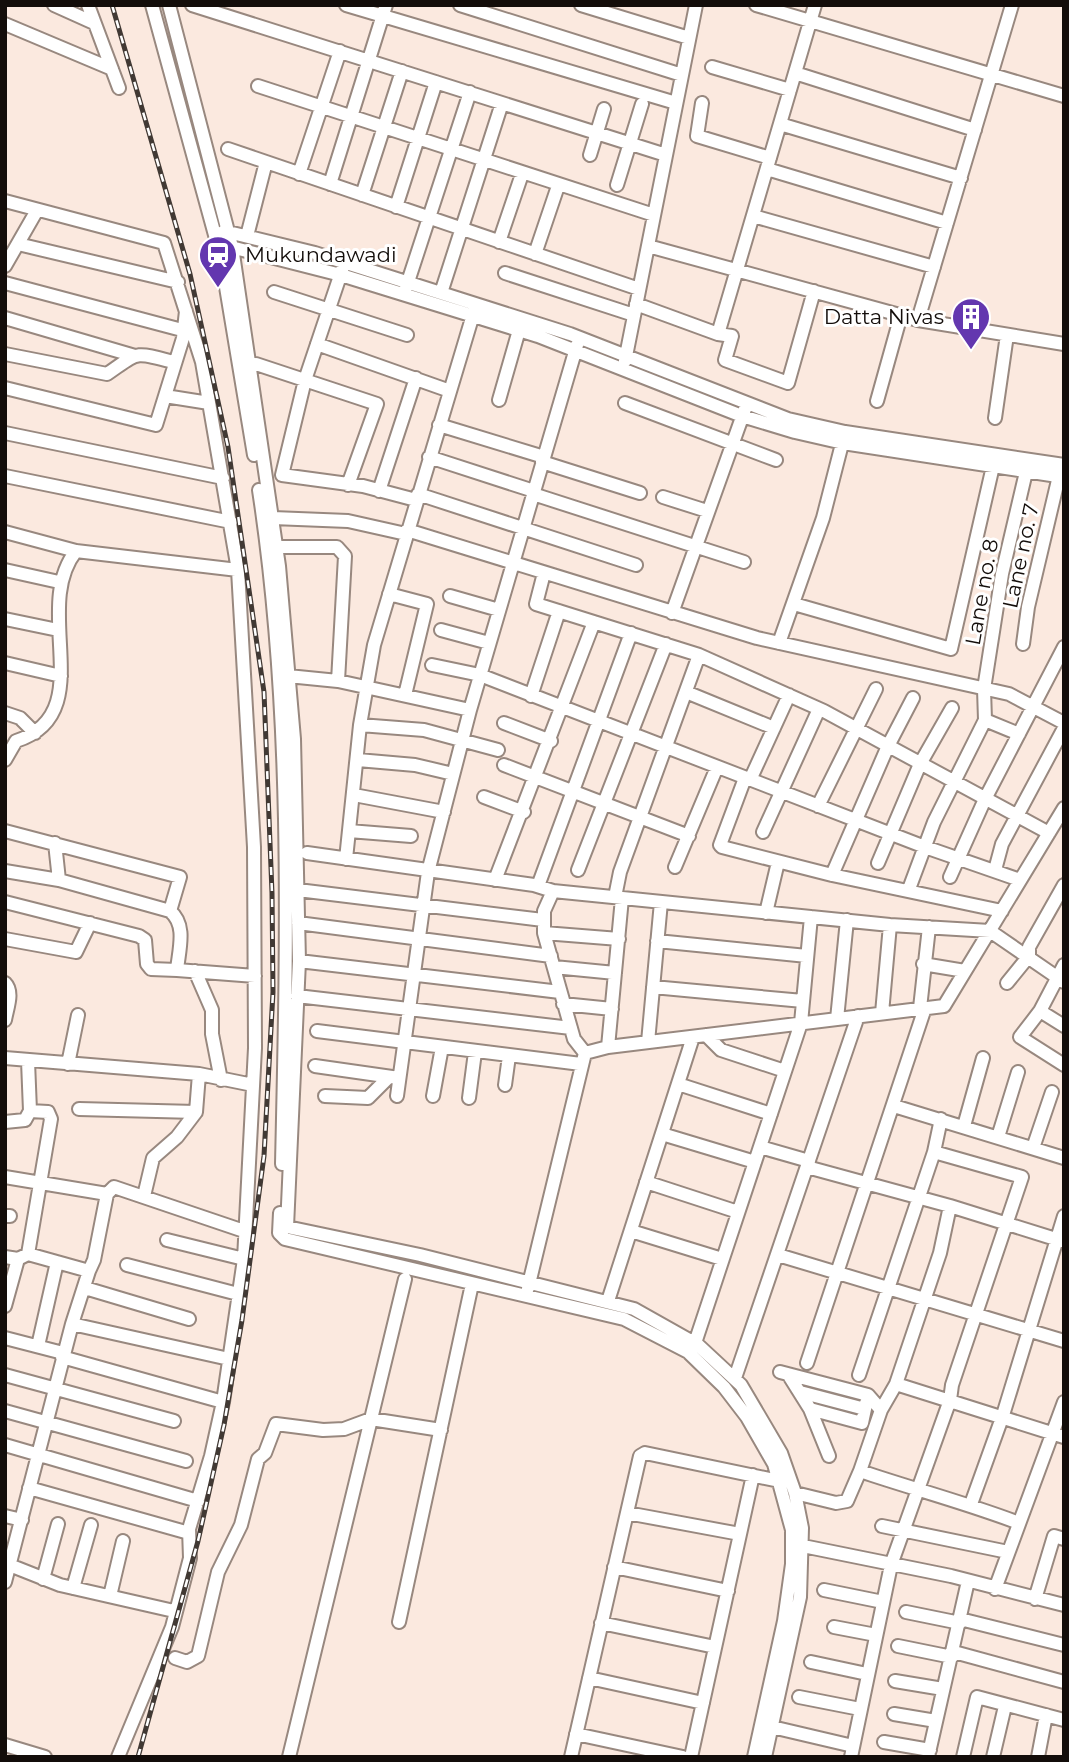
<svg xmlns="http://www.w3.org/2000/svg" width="1069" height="1762" font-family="Montserrat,sans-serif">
<rect width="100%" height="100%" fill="#fbe9df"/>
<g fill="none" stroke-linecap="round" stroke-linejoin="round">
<defs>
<path id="minor" d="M54,5L94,23
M88,5L119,88
M152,5L221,257L254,455
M169,5L232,247L279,566L294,739L299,961L287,1227L420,1255L634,1309L698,1345L741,1385L781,1453L795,1493L802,1528L800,1597L765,1757
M192,5L666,155
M346,5L676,103
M460,5L682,75
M581,5L689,38
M756,5L1064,96
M5,24L112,69
M712,67L790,90
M795,73L975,130
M258,86L654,215
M702,103L697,136L770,158
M780,124L961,178
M228,149L639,289
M590,155L604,109
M767,169L947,223
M299,174L340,51
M330,184L386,5
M617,185L642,104
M362,195L402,71
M5,201L164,243L202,362L238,570L254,847L255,1048L244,1259L223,1402L211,1456L189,1529L190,1558L172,1627L118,1757
M396,207L436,82
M753,216L934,267
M224,231L315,253L570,334L788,419L845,432L1064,465
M247,236L266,162
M499,242L522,174
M18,244L178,282
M227,246L341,275L538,336L742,416L795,432L843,443L1064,477
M648,246L918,320L1064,344
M535,254L558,186
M5,266L36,212
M343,267L305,380L282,475L363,486L416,500
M505,273L634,315
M5,283L182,330
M406,288L470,92
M274,292L407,335
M441,293L502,103
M636,304L718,334L732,336L725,360L788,383L814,291
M5,318L135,356
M918,320L1012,5
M718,334L815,5
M317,344L450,391
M5,354L107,374C139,352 133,351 173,362
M625,361L696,5
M256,364L377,404L348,485
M5,388L156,425L183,338L186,311
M165,396L209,403
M499,400L521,323
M877,401L901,315
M625,403L776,460
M995,418L1007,335
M439,425L544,457
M5,433L223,478
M429,457L534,491
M542,462L640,493
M5,476L231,522
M259,490C293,713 287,939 282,1164
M379,491L416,378
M418,494L636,565
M533,494L744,562
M663,497L707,511
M273,518L348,521L406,534
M407,530L757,638L1009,694L1064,723
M5,532L76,551L238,570
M277,547H337L345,556L338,681L470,710
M5,570L59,582
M544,573L536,604L699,655L824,711L1049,833
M389,594L427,604L405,695
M450,596L499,610
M794,604L951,649L993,466
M672,613L745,409
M5,619L58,630
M441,630L489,643
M779,643L823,518L844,436
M1023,644L1028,607L1059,476
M5,663L61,676
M432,665L480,675L925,847L1020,880
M288,676L338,681
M686,692L774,728
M531,696L559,611
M5,713L20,718L35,733
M985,720L1019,734
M504,723L551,741
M360,725L424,730L498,750
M5,760L16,741C101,714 30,609 76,551
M358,760L415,765L453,774
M504,765L689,836
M745,778L720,845L722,847L832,875L1002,911
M750,780L789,695
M354,795L444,812
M484,797L524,812
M818,806L876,689
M5,831L180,877L170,911C187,925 179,949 177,970L255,976
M349,831L411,836
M763,832L819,709
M55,843L59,880L170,911
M307,853L534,885L553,891L890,925L990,931L1064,982
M346,859L360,725L374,645L475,308
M878,863L920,764L952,708
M675,867L717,767
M578,870L666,644
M995,870L1002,844L1064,728
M5,871L59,880
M832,875L888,746L913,698
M950,877L985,799L1064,647
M495,880L594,622
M538,886L631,633
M909,889L934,822L985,720L984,689L1002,574L1026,472
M298,890L543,920
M553,891L544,911V933L574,1039L585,1053
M615,897L620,872L699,655
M5,902L139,936L145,940L147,964L151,969L177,970
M766,913L778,862
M298,923L551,956
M544,933L619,939
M5,939L76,952L90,923
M657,941L807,956
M299,961L560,992
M923,964L965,971
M1064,965L1040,1011L1020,1037L1064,1065
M554,967L615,973
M195,971L212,1010V1034L221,1080
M5,983C14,992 7,1008 5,1020
M1007,983L1029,956V947L1064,885
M653,987L803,1001
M297,996L571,1028
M563,1004L612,1009
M920,1008L929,927
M1040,1011L1064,1026
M882,1013L890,925
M837,1019L847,920
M317,1031L581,1064
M706,1035L721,1050L785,1071
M648,1042L661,902
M608,1047L622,898
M5,1058L199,1074L196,1112L79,1109
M68,1064L78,1015
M315,1066L399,1078
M199,1074L253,1085
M678,1084L771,1114
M505,1085L509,1056
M325,1096L368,1098L389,1077
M397,1096L428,872L470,710L577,345
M433,1096L442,1047
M469,1098L475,1052
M894,1106L1064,1158
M5,1122L25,1120L30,1111L28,1061
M964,1126L983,1058
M662,1134L755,1162
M998,1137L1018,1072
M760,1147L809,1161
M1033,1148L1052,1092
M807,1167L950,1206L1062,1241
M5,1177L107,1194L94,1260L89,1271
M646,1182L738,1212
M107,1194L114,1187L244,1231
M144,1196L153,1158L177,1137L196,1112
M950,1206L940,1253L896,1384L881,1410L860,1471C913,1489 967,1503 1019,1523
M280,1213L279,1233L285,1239L624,1319L688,1352L724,1387L747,1417L774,1464L792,1530V1564L784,1621L754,1757
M5,1216H10
M631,1231L722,1259
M167,1240L244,1259
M28,1254L51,1119L48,1112L30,1111
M778,1255L1064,1341
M5,1257L18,1259L28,1254L89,1271L72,1324
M127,1265L238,1294
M85,1288L189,1319
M528,1288L585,1053L608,1047L944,1006L1064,808
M608,1301L693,1037
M5,1306L18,1259
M5,1338L63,1353
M695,1343L801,1023L811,917
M38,1346L57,1262
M62,1357L223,1402
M807,1363L925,1008
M780,1372L868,1395L881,1410
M788,1374L810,1409L829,1456
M5,1375L174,1421
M859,1375L934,1152L941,1119
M735,1378L858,1016
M896,1384L1064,1437
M800,1392L865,1409
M810,1409L862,1423L868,1395
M5,1411L186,1461
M5,1445L198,1501
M29,1488L189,1533
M795,1493L836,1503L847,1501L860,1471
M971,1504L1003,1415L1064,1216
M627,1513L740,1534
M5,1516L22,1520
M882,1526L1008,1552
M803,1546L951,1576L1064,1605
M12,1566L60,1585L174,1611
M614,1567L728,1591
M43,1579L58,1524
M5,1582L72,1324L229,1359
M73,1588L91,1525
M995,1589L1064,1402
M824,1590L883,1602
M110,1596L123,1541
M1035,1599L1054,1536L1064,1539
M906,1612L960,1623
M960,1619L1064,1645
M399,1622L472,1284
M601,1623L715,1647
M834,1627L876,1635
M898,1646L952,1657
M954,1652L1064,1682
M175,1658L187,1662L198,1656L218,1572L241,1525L258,1459L265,1453L276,1424L323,1430L344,1429L371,1419L441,1430
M811,1662L867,1674
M589,1678L703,1703
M895,1681L943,1689
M799,1697L860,1709
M894,1714L936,1721
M772,1727L853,1746
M576,1734L683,1757
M884,1742L930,1750
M5,1745L45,1757
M289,1757L405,1279
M571,1757L640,1456L645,1453L784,1482
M691,1757L753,1475
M851,1757L891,1565L950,1400L952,1385L1022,1177L934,1152
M928,1757L968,1581
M963,1757L977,1697L1064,1720
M993,1757L1005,1706
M1038,1757L1046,1715"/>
</defs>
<use href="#minor" stroke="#98887f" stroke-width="16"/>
<use href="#minor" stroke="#fff" stroke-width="12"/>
<defs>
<path id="rail" d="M112,5L190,274L228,447L264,692L272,893L273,992L264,1156L242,1320L224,1425L198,1541L138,1757"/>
</defs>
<use href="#rail" stroke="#413934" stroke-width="5"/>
<use href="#rail" stroke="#fff" stroke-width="2.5" stroke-dasharray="8" stroke-linecap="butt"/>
</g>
<defs>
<symbol id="station-pin" viewBox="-11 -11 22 30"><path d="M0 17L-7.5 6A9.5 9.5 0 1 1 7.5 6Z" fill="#6337af" stroke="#fff"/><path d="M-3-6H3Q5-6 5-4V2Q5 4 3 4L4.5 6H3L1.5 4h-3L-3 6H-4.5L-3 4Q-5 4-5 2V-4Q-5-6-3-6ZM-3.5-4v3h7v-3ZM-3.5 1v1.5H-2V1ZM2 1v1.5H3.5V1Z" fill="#fff"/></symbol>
<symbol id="building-pin" viewBox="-11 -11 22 30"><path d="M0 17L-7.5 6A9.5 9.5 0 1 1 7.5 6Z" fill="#6337af" stroke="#fff"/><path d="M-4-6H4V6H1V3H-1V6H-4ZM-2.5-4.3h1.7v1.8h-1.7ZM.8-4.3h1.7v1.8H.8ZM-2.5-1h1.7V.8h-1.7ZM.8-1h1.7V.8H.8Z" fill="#fff"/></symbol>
</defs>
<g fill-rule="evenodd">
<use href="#station-pin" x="196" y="233" width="44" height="60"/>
<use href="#building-pin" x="949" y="295" width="44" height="60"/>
</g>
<g text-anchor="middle" stroke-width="6" stroke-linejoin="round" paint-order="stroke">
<g font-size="21" fill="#130d0a" stroke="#fff" text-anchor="start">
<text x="245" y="262">Mukundawadi</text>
<text x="944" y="324" text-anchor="end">Datta Nivas</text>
</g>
<g font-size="21" fill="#130d0a" stroke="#fff">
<text transform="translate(1021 556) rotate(-78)" y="7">Lane no. 7</text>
<text transform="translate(982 592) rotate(-80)" y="7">Lane no. 8</text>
</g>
</g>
<rect width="1069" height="1762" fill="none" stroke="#130d0a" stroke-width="14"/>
</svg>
